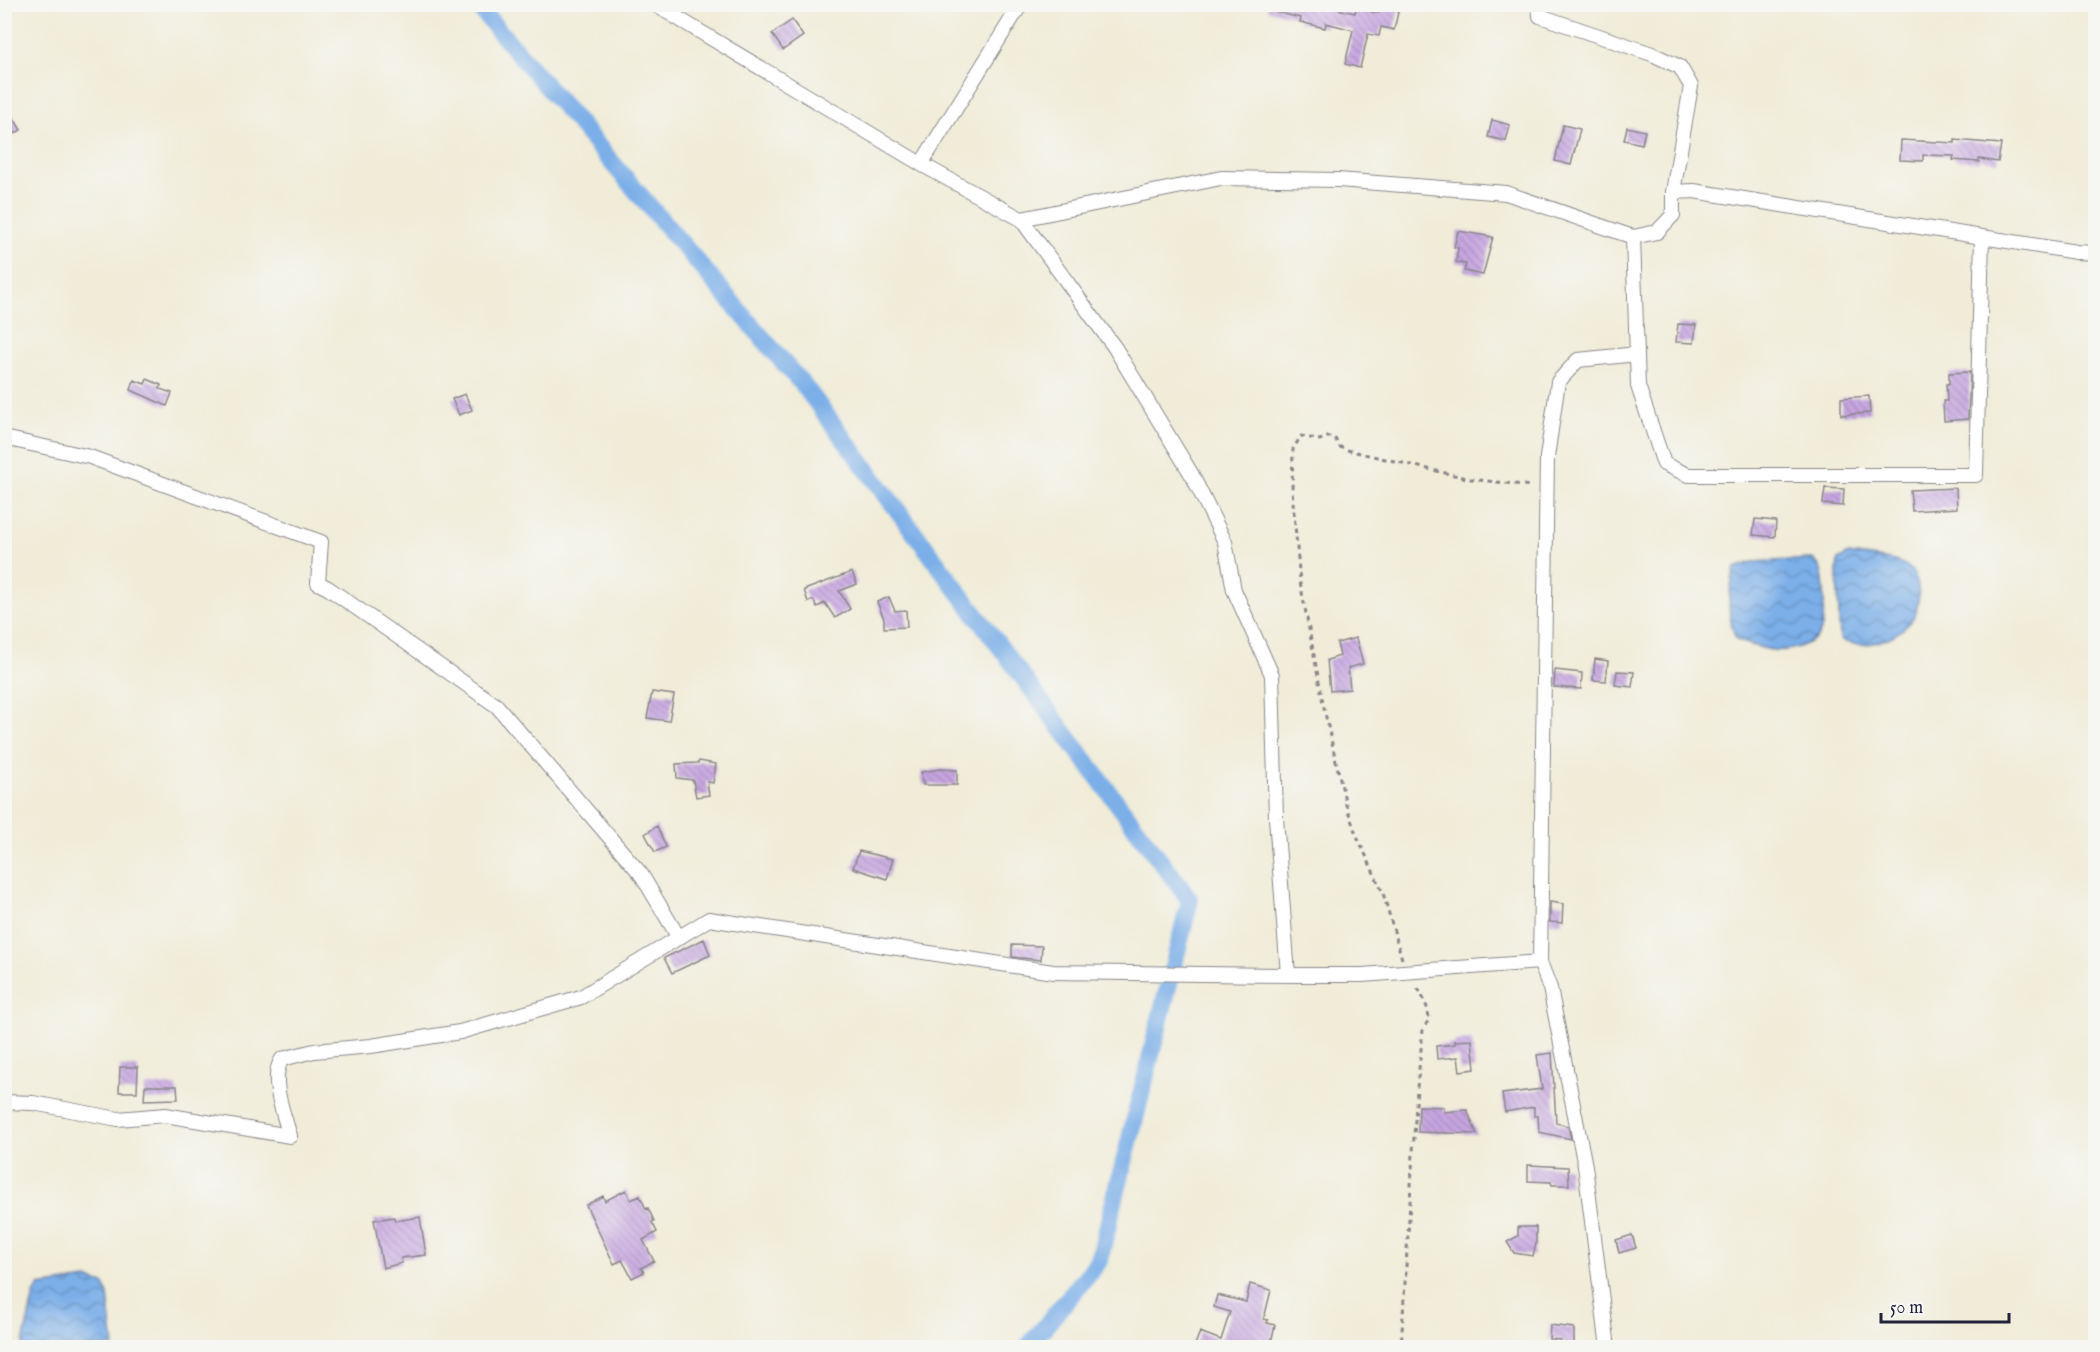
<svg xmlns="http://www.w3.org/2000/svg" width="2100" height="1352" font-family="'IM FELL English',serif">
<defs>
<pattern id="water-waves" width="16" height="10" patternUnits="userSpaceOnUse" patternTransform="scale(1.5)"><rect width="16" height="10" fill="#7bafe8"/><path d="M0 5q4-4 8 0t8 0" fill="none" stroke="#648ebd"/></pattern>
<pattern id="building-back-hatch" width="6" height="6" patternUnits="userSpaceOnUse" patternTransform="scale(1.5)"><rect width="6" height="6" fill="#c7a6e1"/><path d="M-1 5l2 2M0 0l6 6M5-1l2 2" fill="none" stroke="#a187b8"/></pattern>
</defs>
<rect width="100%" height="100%" fill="#f6f6f2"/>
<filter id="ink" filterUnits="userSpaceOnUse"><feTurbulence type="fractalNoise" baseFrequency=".0167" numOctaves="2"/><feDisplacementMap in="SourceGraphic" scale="12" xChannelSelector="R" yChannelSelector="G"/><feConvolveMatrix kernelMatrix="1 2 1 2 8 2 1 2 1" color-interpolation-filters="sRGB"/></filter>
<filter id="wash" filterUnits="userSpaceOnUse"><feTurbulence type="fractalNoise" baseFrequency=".008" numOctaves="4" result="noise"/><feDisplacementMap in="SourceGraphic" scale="24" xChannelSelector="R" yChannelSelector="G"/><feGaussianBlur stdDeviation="1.35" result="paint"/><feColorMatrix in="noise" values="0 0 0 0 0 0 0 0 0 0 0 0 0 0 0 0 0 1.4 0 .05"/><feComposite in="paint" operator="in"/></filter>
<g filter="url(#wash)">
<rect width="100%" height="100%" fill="#f0ecd8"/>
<path fill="url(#water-waves)" stroke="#4e6892" stroke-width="1.5" d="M1849,554C1865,557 1895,558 1908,567C1921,576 1920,600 1915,614C1904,638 1861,653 1840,639L1837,570L1838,560Z
M1813,559C1824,569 1823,579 1824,593C1824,601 1824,623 1821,630C1819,638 1810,642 1804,645C1778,656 1762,648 1736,640C1727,613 1727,597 1735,568L1752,562Z
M87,1279L104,1284L108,1295L114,1347H22L34,1294L39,1286Z"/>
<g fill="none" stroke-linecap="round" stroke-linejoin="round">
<path stroke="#7bafe8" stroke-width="18" d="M476,4L808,391L1190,900L1099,1261L1027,1348"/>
</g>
<g id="blocks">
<path fill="url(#building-back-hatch)" d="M1268,4H1316L1355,13L1356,8L1378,13L1380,4H1400L1394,30L1381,27L1379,36L1368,34L1360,68L1345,64L1353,30L1326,23L1325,28L1300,22L1301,18L1267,10Z
M792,20L803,36L783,50L772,34Z
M4,102L21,130L4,140Z
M1492,120L1510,125L1506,141L1488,137Z
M1563,125L1580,129L1571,165L1555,161Z
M1627,127L1645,131L1642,144L1624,140Z
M1901,140L1955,143V140L2001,144L1998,162L1979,159V162L1953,160L1954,156L1923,155V161L1900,160Z
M1458,231L1493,237L1483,275L1464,271L1466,264L1456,262L1458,248L1454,247Z
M1678,324L1696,325L1694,343L1676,342Z
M1970,372L1968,419L1944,421L1943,401H1947L1946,384H1949V373Z
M147,379L161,385L160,389L172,393L167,406L131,390L134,380L145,384Z
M465,394L472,410L459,415L452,399Z
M1869,396L1870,413L1841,415V398Z
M1825,488L1844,489L1843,506L1823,504Z
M1956,488L1957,508L1912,511L1910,490Z
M1755,519L1776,521L1775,537L1753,535Z
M852,572L857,584L839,591L850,609L835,618L825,603L817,607L813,600L808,602L804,590Z
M889,597L895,611L906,610L907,627L884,628V619L877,602Z
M1356,638L1363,664L1348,668L1350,689L1330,691L1327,660L1340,656L1337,643Z
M1595,659L1608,661L1606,681L1593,680Z
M1555,670L1582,673L1581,689L1554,687Z
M1617,671L1634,672L1632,687L1615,685Z
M652,692L674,695L669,721L647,718Z
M699,761L716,764L713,783L707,782L709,795L696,797L693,780L677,778L676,764L698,763Z
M940,769L957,770V785H923L921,772Z
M657,826L666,847L655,852L645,834Z
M859,851L893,859L887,879L853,868Z
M1550,902L1563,904L1562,923L1550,922Z
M704,939L710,955L672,973L664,958Z
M1012,945L1042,946L1041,960L1012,957Z
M1472,1040L1475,1069L1460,1071L1458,1057L1437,1059L1436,1046L1455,1044V1041Z
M1552,1053L1556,1123L1568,1126L1571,1139L1539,1132L1538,1116H1534V1107L1505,1112L1502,1094L1542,1089L1537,1055Z
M120,1067H138L137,1092H119Z
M145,1086H177L178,1099L144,1100Z
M1419,1106L1444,1107V1112L1467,1110L1477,1134L1418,1132Z
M1528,1165L1568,1167L1569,1185H1552L1551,1182L1528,1181Z
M626,1190L631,1200L640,1196L646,1209L648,1208L654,1221L652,1222L657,1232L643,1240L654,1261L641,1268L644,1272L632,1278L622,1260L614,1264L586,1205L603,1196L605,1201Z
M394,1217L395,1221L420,1217L426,1255L401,1258L402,1263L383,1268L374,1220Z
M1518,1227H1536V1244L1533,1256L1514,1253L1507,1242L1518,1236Z
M1632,1235L1636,1248L1619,1253L1616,1240Z
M1250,1284L1271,1290L1264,1319L1268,1320L1267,1323L1275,1325L1270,1347H1194L1200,1332L1221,1340L1230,1312L1214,1307L1217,1295L1246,1302Z
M1550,1325L1574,1328V1347H1560V1340L1549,1339Z"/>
</g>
</g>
<g filter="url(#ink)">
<use href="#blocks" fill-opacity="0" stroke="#89878a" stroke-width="1.5"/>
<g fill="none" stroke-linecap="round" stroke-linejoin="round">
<defs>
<path id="minor" d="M654,4L921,164L1021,219L1221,178L1338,180L1506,193L1633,237L1657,232L1673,215V192L1694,191L2076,252L2096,253
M1539,4L1540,16L1652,54L1680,67L1691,86L1673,192
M921,164L1021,4
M1633,237L1638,386L1664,464L1688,475H1976L1982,237
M4,438L90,457L321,542L318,583L328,588L497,706L641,874L679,938
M1540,962L1547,457L1558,382L1578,360L1637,354
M1288,975H1362L1540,962L1550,988L1585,1166L1608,1348
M4,1102L33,1103L118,1119L165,1115L290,1136C284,1115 269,1078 282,1059L314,1051L371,1046L460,1032L581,997L709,919L1053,972L1288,975L1276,818L1272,675L1234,590L1225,542L1192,475L1115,348L1021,219"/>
</defs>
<use href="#minor" stroke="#89878a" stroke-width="16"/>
<path stroke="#89878a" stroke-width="3" stroke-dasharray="4.5 4.5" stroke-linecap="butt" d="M1402,959L1383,893L1356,834L1346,805L1325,713L1300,582L1292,490L1293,449L1301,436L1320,440L1326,437H1334L1340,447L1347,450L1471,479L1531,486
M1401,1348L1417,1088L1423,1030L1429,1019L1428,1010L1421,993L1416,986"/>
<use href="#minor" stroke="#fff" stroke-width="14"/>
</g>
</g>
<rect width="2100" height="1352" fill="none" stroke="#f6f6f2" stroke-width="24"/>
<path d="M1881 1313v9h128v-9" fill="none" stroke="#22223b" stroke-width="3"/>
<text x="1890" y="1313" font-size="18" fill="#22223b" stroke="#f6f6f2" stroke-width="4.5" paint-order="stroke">50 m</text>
</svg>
